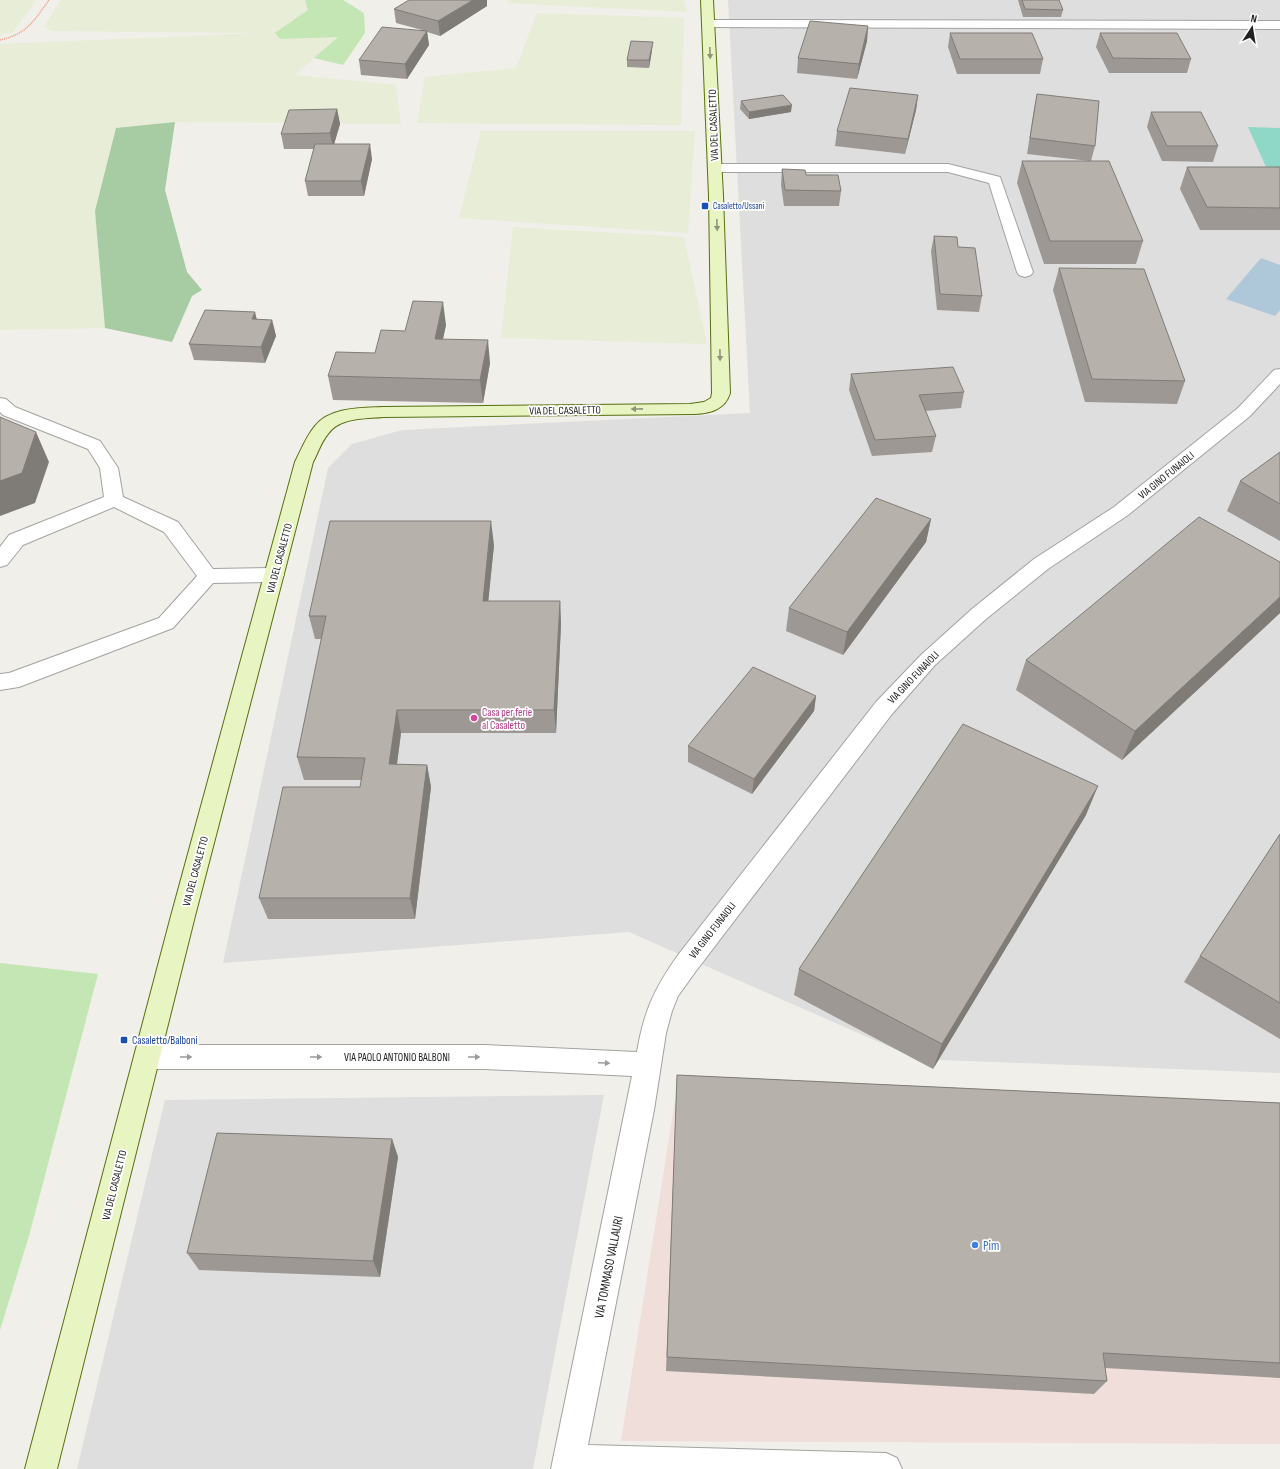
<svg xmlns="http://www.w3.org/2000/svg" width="1280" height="1469" font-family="'Sofia Sans Condensed',sans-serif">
<rect width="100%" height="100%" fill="#f0efe9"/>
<path fill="#dfdede" d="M728,0H1280V1073L917,1059L629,932L223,963L328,468L352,444L402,430L750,413Z
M604,1095L533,1469H77L165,1100Z"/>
<path fill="#efdeda" d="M676,1094L1280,1117V1444L621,1441Z"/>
<path fill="#e7edd6" d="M0,0H36L13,32L0,35Z
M61,0H305L308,10L276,33L280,38L339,36L295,75L396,85L401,124L175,122L116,128L95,211L105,328L0,330V44L263,33L52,31L44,27Z
M508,0H684L687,12L507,3Z
M537,13L684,18L681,125L417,123L425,77L516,68Z
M481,131H695L688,233L459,218Z
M513,227L684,237L707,344L501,338Z"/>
<path fill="#c4e5b4" d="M305,0H343L364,13L365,33L343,65L314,58L338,37L280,39L275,33L308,10Z
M0,963L98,974L29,1236L0,1330Z"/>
<path fill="#a7cba2" d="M175,122L165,190L187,272L202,290L192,296L172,342L105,328L95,211L116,128Z"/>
<path fill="#8fd7c7" d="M1248,127L1280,128V167H1266Z"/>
<path fill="#aec8d9" d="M1261,258L1280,265V310L1275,316L1226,299Z"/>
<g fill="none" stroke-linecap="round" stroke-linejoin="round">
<defs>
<path id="lane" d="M709,20L1280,21V29L705,27L703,24L705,21Z
M715,164H948L1000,177L1033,272L1031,275L1025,277L1019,275L1017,272L989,183L948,172H715L710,171L708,168L710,165Z
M0,398L6,399L15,407L100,441L118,468L123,497L178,522L213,569L274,568L281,570L284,575L281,580L274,582L213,583L173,628L19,687L0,690V674L9,673L159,618L197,576L164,532L114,507L23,545L7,565L0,567V547L9,535L104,497L100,468L88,449L3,415L0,412Z"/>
<path id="street" d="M1280,369V384L1250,416L1128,515L1048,569L986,619L935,665L892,714L696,971L678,996L672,1011L666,1033L654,1110L588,1445L886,1453L897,1458L902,1469H551L632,1076L485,1069H147L138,1066L134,1057L138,1048L147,1045H485L637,1052C644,1011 654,989 678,955L876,702L921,655L972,609L1034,559L1114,507L1238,408L1274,370Z"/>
<path id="secondary" d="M701,0H713L723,196L730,393C725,410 710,413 695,414L383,417C364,419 340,417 328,434C321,442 318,453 313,462L195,916L57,1469H25L171,916L295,462C301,450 306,437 315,426C330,407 361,408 383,407L690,404L704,402L711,398L712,393L709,196Z"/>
</defs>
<use href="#lane" stroke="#a2a2a2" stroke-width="2"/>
<use href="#street" stroke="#a2a2a2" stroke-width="2"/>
<use href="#secondary" stroke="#567010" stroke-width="2"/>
<path stroke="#ec9b7e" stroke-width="1.5" stroke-dasharray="1 1" stroke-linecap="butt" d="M0,40C27,34 34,21 49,0"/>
<use href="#lane" fill="#fff" fill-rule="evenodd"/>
<use href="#street" fill="#fff" fill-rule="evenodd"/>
<use href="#secondary" fill="#e9f4c3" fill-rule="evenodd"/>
</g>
<path fill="#9d9893" d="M1018,0H1059L1063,10L1061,17H1023Z
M487,6L440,36L427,32L429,45L407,79L361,75L359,60L422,30L396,23L394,9Z
M868,26L867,41L857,79L797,73L798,58Z
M950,33L1043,59L1040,74H957L948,47Z
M1100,33L1191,59L1187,73H1109L1096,47Z
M652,50L649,68L627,67V60Z
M1037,94L1095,146L1091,161L1143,241L1136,264H1044L1017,183L1022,161H1090L1027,154L1034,109Z
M918,95L916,110L905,154L835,146L837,131Z
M741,101L791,112L749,119L740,109Z
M337,109L340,124L334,144L372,159L364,196H308L305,181L314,149H284L281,134Z
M1151,112L1218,146L1213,162L1162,161L1147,127Z
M1187,167H1280V230H1200L1180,189Z
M782,169L806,175L841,191L839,206H784L781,185Z
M934,236L958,247L982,296L979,312L937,310L931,251Z
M1059,268L1185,381L1177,404L1085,402L1053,290Z
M257,320H272L276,336L265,363L194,360L189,344Z
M446,325L443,339L490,363L483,403L333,400L328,376L375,353L405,331Z
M851,374L964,392L961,408L925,411L936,436L932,452L872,456L849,390Z
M1280,452V541L1227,511L1240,481Z
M931,519L926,542L843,655L786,631L789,608Z
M494,545L488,601H560L561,624L556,733H401L397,764L427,765L431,787L415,919H268L259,898L360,787L362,780H304L297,757L322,639H315L309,616Z
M1280,562V613L1122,760L1016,690L1026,660Z
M816,696L814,711L752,794L688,762V746Z
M1086,815L933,1069L794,995L799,969Z
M1280,834V1039L1184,982L1200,956Z
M677,1075L1280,1103V1378L1105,1368L1107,1381L1094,1394L666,1371Z
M392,1139L398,1157L380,1277L199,1270L187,1253Z"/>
<path fill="#7f7c78" d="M473,0H487V6L440,36L438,21Z
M868,26L867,41L857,79L859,64Z
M427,31L429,45L407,79L405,64Z
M653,42L652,50L649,68V60Z
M918,95L916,110L905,154L908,139Z
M792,105L791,112L749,119V112Z
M337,109L340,124L333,148L330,133Z
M370,144L372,159L364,196L361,181Z
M443,302L446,325L438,362L435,339Z
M255,312L259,328L252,319Z
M272,320L276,336L265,363L261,347Z
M488,340L490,363L483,403L480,380Z
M36,432L49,462L35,503L0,516V481Z
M931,519L926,542L843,655L847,632Z
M491,521L494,545L486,624L483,601Z
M1280,597V613L1122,760L1135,731Z
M560,601L561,624L556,733L554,710Z
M816,696L814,711L752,794L754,779Z
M397,710L401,733L394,786L389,764Z
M427,765L431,787L415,919L410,898Z
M1098,786L1086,815L933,1069L942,1044Z
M392,1139L398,1157L380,1277L373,1261Z"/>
<path fill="#b6b1ab" stroke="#7f7c78" d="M409,0H473L438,21L394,9Z
M1022,0H1059L1063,10L1025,9Z
M810,21L868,26L859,64L798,58Z
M382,27L427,31L405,64L359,60Z
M950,33H1032L1043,59H960Z
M1100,33H1177L1191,59L1113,58Z
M631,41L653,42L649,60H627Z
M850,88L918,95L908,139L837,131Z
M1037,94L1099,101L1095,146L1030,138Z
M783,95L792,105L749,112L741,101Z
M337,109L330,133L281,134L289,110Z
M1151,112H1201L1218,146H1167Z
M315,144H370L361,181H305Z
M1022,161H1109L1143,241H1050Z
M1187,167H1280V208L1207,207Z
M782,169L805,170L806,175H838L841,191L785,190Z
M934,236L957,237L958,247L975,248L982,296L940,294Z
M1059,268L1144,269L1185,381L1092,379Z
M413,301L443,302L435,339L488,340L480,380L328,376L336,352L375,353L381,330L405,331Z
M205,310L255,312L252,319L272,320L261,347L189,344Z
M953,367L964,392L919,395L936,436L875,440L851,374Z
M0,417L36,432L22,473L0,481Z
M1280,452V504L1240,481Z
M876,498L931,519L847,632L789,608Z
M1199,517L1280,562V597L1135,731L1026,660Z
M330,521H491L483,601H560L554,710H397L389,764L427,765L410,898H259L283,787H360L365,758L297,757L326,616H309Z
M753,667L816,696L754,779L688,746Z
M963,724L1098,786L942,1044L799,969Z
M1280,834V1003L1200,956Z
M677,1075L1280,1103V1363L1103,1353L1107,1381L667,1357Z
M217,1133L392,1139L373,1261L187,1253Z"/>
<defs><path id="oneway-solid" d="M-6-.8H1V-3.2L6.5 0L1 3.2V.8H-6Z"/></defs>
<g fill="#8f957a">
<use href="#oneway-solid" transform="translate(710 53) rotate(88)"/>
<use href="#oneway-solid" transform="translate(717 225) rotate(88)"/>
<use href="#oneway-solid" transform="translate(720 355) rotate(89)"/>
<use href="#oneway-solid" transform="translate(637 409) rotate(179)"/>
</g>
<g fill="#9b9b9b">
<use href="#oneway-solid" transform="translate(186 1057)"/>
<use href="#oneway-solid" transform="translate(316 1057)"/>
<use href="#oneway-solid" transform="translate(474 1057)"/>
<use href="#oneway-solid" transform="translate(604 1063) rotate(3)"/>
</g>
<g fill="#1a4fb4" stroke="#fff" stroke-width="1.5">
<rect x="701" y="202" width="8" height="8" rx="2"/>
<rect x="120" y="1036" width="8" height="8" rx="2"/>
</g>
<circle fill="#d1479c" stroke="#fff" stroke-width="1.5" cx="474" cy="718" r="4"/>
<circle fill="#3f7fe0" stroke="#fff" stroke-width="1.5" cx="975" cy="1245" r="4"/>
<g text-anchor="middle" stroke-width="3.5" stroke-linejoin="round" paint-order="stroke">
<g font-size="9" fill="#164399" stroke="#fff" text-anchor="start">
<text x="713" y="209">Casaletto/Ussani</text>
</g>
<g font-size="11" fill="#212121" stroke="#fff">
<text transform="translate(713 125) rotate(-92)" y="4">VIA DEL CASALETTO</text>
<text transform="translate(565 410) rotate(-1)" y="4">VIA DEL CASALETTO</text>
<text transform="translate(1166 475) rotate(-39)" y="4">VIA GINO FUNAIOLI</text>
<text transform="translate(279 558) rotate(-75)" y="4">VIA DEL CASALETTO</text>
<text transform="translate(913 677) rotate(-46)" y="4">VIA GINO FUNAIOLI</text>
<text transform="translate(195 871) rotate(-75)" y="4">VIA DEL CASALETTO</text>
<text transform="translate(712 930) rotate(-52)" y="4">VIA GINO FUNAIOLI</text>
<text x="397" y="1061">VIA PAOLO ANTONIO BALBONI</text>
<text transform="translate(114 1185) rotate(-76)" y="4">VIA DEL CASALETTO</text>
</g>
<g font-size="11" fill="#b23c85" stroke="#fff" text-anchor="start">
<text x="482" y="716">Casa per ferie<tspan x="482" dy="13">al Casaletto</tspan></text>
</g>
<g font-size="11" fill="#164399" stroke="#fff" text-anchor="start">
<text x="132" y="1044">Casaletto/Balboni</text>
</g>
<g font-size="13" fill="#366cbe" stroke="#fff" text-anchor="start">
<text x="983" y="1250">Pim</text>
</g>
<g font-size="13" fill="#212121" stroke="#fff">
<text transform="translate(608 1267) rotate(-79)" y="5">VIA TOMMASO VALLAURI</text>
</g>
</g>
<g transform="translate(1252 28) rotate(12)" stroke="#ffffff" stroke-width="3" paint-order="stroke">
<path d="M0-3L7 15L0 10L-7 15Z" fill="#212121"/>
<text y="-6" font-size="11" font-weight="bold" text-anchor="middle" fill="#212121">N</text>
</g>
</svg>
